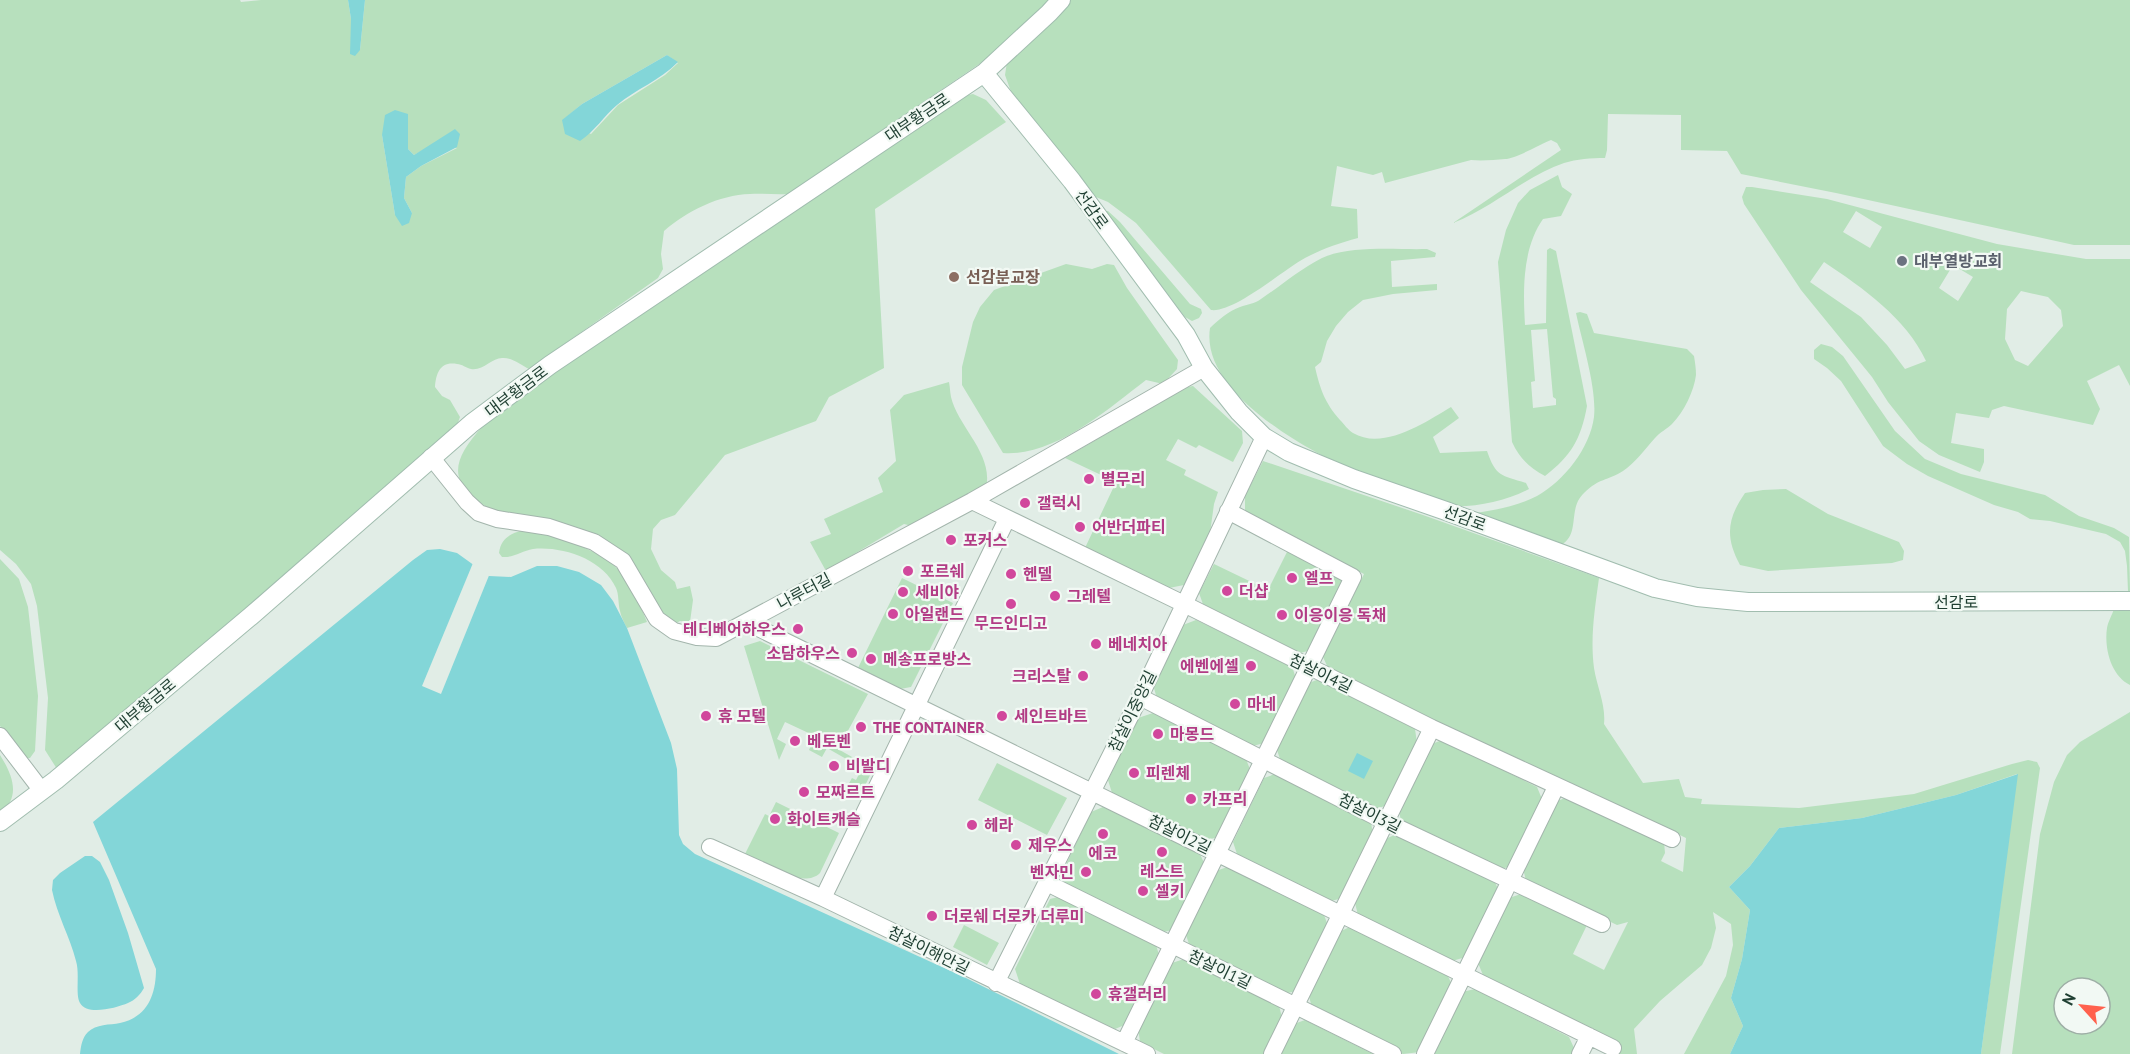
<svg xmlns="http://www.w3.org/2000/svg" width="2130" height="1054" font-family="'PT Sans','Noto Sans KR',sans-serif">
<rect width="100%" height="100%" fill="#e1ede6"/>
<path fill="#b7e0bd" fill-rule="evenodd" d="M0,0H240L241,2L261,0H348L351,19L360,50L365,0H1053L988,58L788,194C775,195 763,193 750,194C719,195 687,211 664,231L661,254L663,269L658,278L529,369C521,365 512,357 502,358C492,358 483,371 471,369C466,368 462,364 457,364C441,361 436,372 435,387L442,396L450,400L460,417L456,428L132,707L57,769L45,750L48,698L37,606L31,584L16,564L0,550ZM667,55L678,63L665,75L618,105L591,134L563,120L582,104ZM408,114V149L414,155L432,145L457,148L421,166L406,177L404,198L412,213L395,215L382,135Z
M1070,0H2130V245H2074L1836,193L1741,174L1727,151L1681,150V115L1608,114L1607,150L1605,158C1591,158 1577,159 1564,163C1524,177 1492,208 1453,223L1561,150L1557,143L1551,140C1541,144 1515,159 1505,159C1495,160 1481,161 1471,160L1385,183L1382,172L1373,175L1337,166L1331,206L1357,209L1358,238C1339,243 1322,249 1305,258C1283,270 1234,313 1211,310L1136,223L1108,202L1091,195L1028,119L1010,89L1005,75L1007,62L1037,36Z
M973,94L986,100L1006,122L875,209L884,368L829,397L816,421L725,455L675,515L661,520L653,529L651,549L661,570L675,582L677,589L690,586L693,600L690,622L680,621L675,624L666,621L627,560L498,513C449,488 446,465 484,425L597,342L958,97Z
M1558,175L1562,187L1572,194L1561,216L1543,219C1522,249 1523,290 1525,325L1546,323L1547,250L1550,248L1556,251L1587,406C1581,439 1571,456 1545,476C1529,467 1520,459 1512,442L1498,262L1506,230L1518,203L1530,190ZM1547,329L1553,397L1556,399V405L1533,408L1531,382L1535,381L1531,330Z
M1746,187H1752L1827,199L1997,244L2086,259H2130V386L2119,365L2087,381L2100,409L2093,425L2004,406L1992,410L1989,418L1956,413L1951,443L1984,449V462L1980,472L1939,455L1919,441L1888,402L1872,377L1801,290L1744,204L1742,197ZM1856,211L1882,227L1870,248L1843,232ZM1824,262C1863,288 1906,318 1926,361L1905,369L1887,345L1861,317L1810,282ZM1953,265L1973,277L1958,301L1939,288ZM2021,291L2048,297L2061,310L2063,326L2028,366L2015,360L2005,339L2007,309Z
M1105,211H1108L1120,222L1190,304L1201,309L1202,313L1199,318L1192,321L1185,317Z
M1427,249L1436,253L1435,257L1391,261L1392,287L1437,284V290L1393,294L1363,300L1348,312L1336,326L1327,341L1321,362L1315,367C1320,389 1325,403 1340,420C1344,424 1348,430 1353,433C1383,451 1426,422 1451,407L1459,418L1433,437L1440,453L1487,451C1496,477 1501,475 1526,483L1529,489C1507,501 1474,508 1449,506C1434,505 1416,494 1401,489C1387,484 1372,480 1358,473C1308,451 1200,393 1210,328C1218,320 1229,311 1240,307C1248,304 1254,304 1261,299C1282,285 1300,269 1322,258C1351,245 1396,250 1427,249Z
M1066,264L1092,269L1107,264L1114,265L1127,288L1178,360L1177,369L1163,384L1146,380C1108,409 1054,457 1003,453L962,385V367L973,322L980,307L994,290Z
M1580,312L1587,314L1594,333L1687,349L1694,356C1695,362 1696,369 1696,375C1694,391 1684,412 1672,424C1667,429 1660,432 1655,438C1645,449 1635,463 1623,471C1607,481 1599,478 1584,493C1567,509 1581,534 1561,545L1475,513C1496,510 1518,506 1537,496C1564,481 1590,448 1594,417C1597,388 1582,342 1576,313Z
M1821,344L1832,347L1843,356L1895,431L1925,459L1961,474L2045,495L2079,516L2114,528L2129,537L2130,591H2128L2127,566L2125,551L2120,542L2106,534L2050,521L2030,519L2018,512L1994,505L1928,476L1907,464L1883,446L1841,381L1827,368L1814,359V350Z
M949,382C950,387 950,392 951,397C958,427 994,454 986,488L916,527L904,524L826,571L810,542L831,534L824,519L883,492L878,478L896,461L890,410L904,395Z
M1193,386L1242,431L1243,443L1233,462L1199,445L1196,448L1178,439L1166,460L1186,470L1184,475L1218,492L1214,504L1210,533L1184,585L1169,588L1085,548L1116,482L1065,458L1187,387Z
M1263,461L1423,515L1599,578C1595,608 1590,637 1594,668C1597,687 1606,705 1604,724L1643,783L1679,779L1685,797L1702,799L1701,804L1799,808L1914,794L2012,764L2028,760L2037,762L2040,768L2000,1054H1981L2017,774L1956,795L1862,818L1779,828L1750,866L1729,887L1750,910L1742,959L1731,998L1743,1026L1730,1054H1684L1726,976L1733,945L1731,924L1713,912L1716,928L1711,948L1702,965L1660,1001L1634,1029L1637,1054H1619V1042L1483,975L1478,963L1509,898L1521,894L1587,925L1573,954L1604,970L1628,922L1617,925L1526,881L1523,868L1557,801L1568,797L1664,842L1665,853L1661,861L1683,872L1686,838L1593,793L1489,747L1328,668L1323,657L1364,574L1245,511V496Z
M1786,489L1828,514L1899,542L1904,551L1903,560L1892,563L1768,571L1740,565C1725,537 1727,519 1745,493L1763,490Z
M523,530C540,532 554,536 569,542C617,558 629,576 647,622L627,628C624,622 621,617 620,611C618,604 619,594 616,588C603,559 562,546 533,549C522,551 513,558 502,557L499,553C501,538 510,534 523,530Z
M1289,548L1337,572L1343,585L1311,650L1297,654L1204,607L1199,593L1214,564L1268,590Z
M0,559L19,579L28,607L38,696L35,751L30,758H27L0,726Z
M902,578L953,603L911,687L900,689L858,668Z
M2114,609H2130V685C2111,676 2104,648 2107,628C2108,622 2112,615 2114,609Z
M1196,620L1292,666L1296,679L1264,743L1253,746L1157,699L1154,688L1183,625Z
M760,641L868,694L838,749L873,769L862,792L848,785L852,778L856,780L862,768L827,748L822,757L809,750L815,736L785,722L777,739L786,744L779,760L744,646Z
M1319,679L1415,729L1417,743L1388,805L1375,809L1281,762L1277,750L1309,683Z
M2130,712V1054H2012L2040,834L2054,782L2067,755L2080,742ZM2064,988H2100V1024H2064Z
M1153,713L1246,759L1251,772L1218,837L1207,840L1112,793L1108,780L1138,718Z
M1442,740L1537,787L1542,799L1510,867L1498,869L1402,824L1399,812L1432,744Z
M0,755C12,774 22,797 0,813Z
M997,763L1067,798L1047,835L978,800Z
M1278,773L1371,822L1373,835L1343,898L1331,901L1237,854L1233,842L1264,778Z
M776,802L839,833L820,873C814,879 806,879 798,878L745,854L765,814L769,816Z
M1103,807L1199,852L1205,865L1172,930L1160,933L1065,886L1061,875L1091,812Z
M1397,834L1493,878L1499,891L1466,957L1452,961L1358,915L1355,903L1385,839Z
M1230,866L1324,915L1327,923L1296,991L1284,994L1190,947L1186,935L1216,871Z
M1062,896L1156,945L1160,958L1127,1024L1115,1029L1020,984L1015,969L1050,899Z
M964,925L999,943L987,965L953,947Z
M1352,926L1447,974L1452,985L1420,1052L1403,1054L1312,1008L1309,996L1341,931Z
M1184,959L1279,1006L1283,1021L1267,1054H1164L1140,1042L1138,1028L1169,964Z
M1475,989L1569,1037L1574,1048L1571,1054H1432L1462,992Z
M1305,1020L1373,1054H1280L1294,1024Z"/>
<path fill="#83d6d8" d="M348,0H365L360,50L355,56L350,54L351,19Z
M667,55L678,62C659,81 636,89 617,105C604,116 595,131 580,141L565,134L562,120L582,104Z
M395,110L408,114V149L414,155L455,129L460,134L457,147L421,166L406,177L404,198L412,213L409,223L402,226L395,215L382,135L385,115Z
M440,549L457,553L489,576L511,577L537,566H557L579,572L601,585L613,601L627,628L671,743L677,769L679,835L683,844L695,854L966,978L1119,1054H80C81,1046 82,1038 88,1032C96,1024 110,1025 120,1023C148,1017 156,994 156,969L93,822L413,560L427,550Z
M1357,753L1373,761L1364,779L1348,771Z
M2018,774L1981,1054H1730L1743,1026L1731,998L1742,959L1750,910L1729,887L1750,866L1779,828L1862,818L1956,795Z
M85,856H92L100,862L109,880L128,933L144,988C140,995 135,1000 128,1003C116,1008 87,1016 80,1003C75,995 80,973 76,961C70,937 57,915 52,890L53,880L60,873Z"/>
<path fill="#e1ede6" d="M473,563L490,573L441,694L422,686Z"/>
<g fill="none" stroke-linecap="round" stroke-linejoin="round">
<defs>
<path id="street" d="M431,457L467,502L479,513L497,519L549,527L594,542L623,561L657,619L674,631L697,637L716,638L972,501L1204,368
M972,501L1184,604L1432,728L1672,839
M746,622L1613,1048
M1140,697L1386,822L1602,924
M0,736L42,791
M710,847L823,898L1147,1054
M1047,883L1393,1054
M823,898L1007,519
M996,983L1140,697L1264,437
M1124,1043L1353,577L1228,511
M1272,1054L1432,728
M1425,1054L1556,787
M1580,1054L1589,1036"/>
<path id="secondary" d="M984,73L1072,181L1186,335L1204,368L1239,412L1264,437L1289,452L1354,479L1446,511L1655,588L1697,597L1748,602L2130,601
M0,822L56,780L251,616L472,423L550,365L984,73L1049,13L1061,0"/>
</defs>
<use href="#street" stroke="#a3b5ac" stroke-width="18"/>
<use href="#secondary" stroke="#a1bdaf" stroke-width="20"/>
<use href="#street" stroke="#fff" stroke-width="16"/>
<use href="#secondary" stroke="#fff" stroke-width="18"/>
</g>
<circle fill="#6b7280" stroke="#f2f9f4" stroke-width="2" cx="1902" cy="261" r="6"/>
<circle fill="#8d6e63" stroke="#f2f9f4" stroke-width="2" cx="954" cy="277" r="6"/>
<g fill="#d1479c" stroke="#f2f9f4" stroke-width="2">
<circle cx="1089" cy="479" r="6"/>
<circle cx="1025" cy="503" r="6"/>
<circle cx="1080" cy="527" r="6"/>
<circle cx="951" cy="540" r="6"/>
<circle cx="908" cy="571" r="6"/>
<circle cx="1011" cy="574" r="6"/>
<circle cx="1292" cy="578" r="6"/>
<circle cx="1227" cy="591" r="6"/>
<circle cx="903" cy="592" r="6"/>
<circle cx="1055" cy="596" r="6"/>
<circle cx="1011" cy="604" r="6"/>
<circle cx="893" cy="614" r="6"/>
<circle cx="1282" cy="615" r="6"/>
<circle cx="798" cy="629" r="6"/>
<circle cx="1096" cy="644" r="6"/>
<circle cx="852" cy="653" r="6"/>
<circle cx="871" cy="659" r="6"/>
<circle cx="1251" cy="666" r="6"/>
<circle cx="1083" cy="676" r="6"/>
<circle cx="1235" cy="704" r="6"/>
<circle cx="706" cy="716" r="6"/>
<circle cx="1002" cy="716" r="6"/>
<circle cx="861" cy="727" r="6"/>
<circle cx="1158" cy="734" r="6"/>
<circle cx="795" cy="741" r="6"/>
<circle cx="834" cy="766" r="6"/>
<circle cx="1134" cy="773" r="6"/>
<circle cx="804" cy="792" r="6"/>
<circle cx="1191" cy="799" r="6"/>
<circle cx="775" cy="819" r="6"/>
<circle cx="972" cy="825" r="6"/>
<circle cx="1103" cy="834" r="6"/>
<circle cx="1016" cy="845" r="6"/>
<circle cx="1162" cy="852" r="6"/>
<circle cx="1086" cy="872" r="6"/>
<circle cx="1143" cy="891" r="6"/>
<circle cx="932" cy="916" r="6"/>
<circle cx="1096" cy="994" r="6"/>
</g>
<g text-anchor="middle" stroke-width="4.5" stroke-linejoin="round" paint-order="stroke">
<g font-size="16" fill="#1f3f32" stroke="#f2f9f4">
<text transform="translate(917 117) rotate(-34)" y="6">대부황금로</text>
<text transform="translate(1092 209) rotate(54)" y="6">선감로</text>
<text transform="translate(516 391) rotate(-37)" y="6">대부황금로</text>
<text transform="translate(1465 518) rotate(20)" y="6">선감로</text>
<text transform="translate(804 591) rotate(-28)" y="6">나루터길</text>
<text x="1956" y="608">선감로</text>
<text transform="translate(1321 673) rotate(26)" y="6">참살이4길</text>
<text transform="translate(145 705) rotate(-40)" y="6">대부황금로</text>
<text transform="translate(1132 711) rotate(-64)" y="6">참살이중앙길</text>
<text transform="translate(1370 813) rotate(27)" y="6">참살이3길</text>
<text transform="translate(1180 834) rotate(26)" y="6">참살이2길</text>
<text transform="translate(929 950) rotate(26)" y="6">참살이해안길</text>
<text transform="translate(1220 969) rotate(26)" y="6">참살이1길</text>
</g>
<g font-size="16" font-weight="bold" fill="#5b616d" stroke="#f2f9f4" text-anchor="start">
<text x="1914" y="267">대부열방교회</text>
</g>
<g font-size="16" font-weight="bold" fill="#785e54" stroke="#f2f9f4" text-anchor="start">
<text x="966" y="283">선감분교장</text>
</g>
<g font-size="16" font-weight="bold" fill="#b23c85" stroke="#f2f9f4" text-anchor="start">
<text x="1101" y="485">별무리</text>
<text x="1037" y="509">갤럭시</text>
<text x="1092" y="533">어반더파티</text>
<text x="963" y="546">포커스</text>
<text x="920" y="577">포르쉐</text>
<text x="1023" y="580">헨델</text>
<text x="1304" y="584">엘프</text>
<text x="1239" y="597">더샵</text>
<text x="915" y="598">세비야</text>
<text x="1067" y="602">그레텔</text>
<text x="905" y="620">아일랜드</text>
<text x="1294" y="621">이응이응 독채</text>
<text x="1011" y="629" text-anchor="middle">무드인디고</text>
<text x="786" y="635" text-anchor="end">테디베어하우스</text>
<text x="1108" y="650">베네치아</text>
<text x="840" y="659" text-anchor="end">소담하우스</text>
<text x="883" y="665">메송프로방스</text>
<text x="1239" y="672" text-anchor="end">에벤에셀</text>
<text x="1071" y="682" text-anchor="end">크리스탈</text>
<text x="1247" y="710">마네</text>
<text x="718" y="722">휴 모텔</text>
<text x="1014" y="722">세인트바트</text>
<text x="873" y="733">THE CONTAINER</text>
<text x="1170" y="740">마몽드</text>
<text x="807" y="747">베토벤</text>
<text x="846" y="772">비발디</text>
<text x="1146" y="779">피렌체</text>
<text x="816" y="798">모짜르트</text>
<text x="1203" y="805">카프리</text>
<text x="787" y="825">화이트캐슬</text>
<text x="984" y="831">헤라</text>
<text x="1028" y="851">제우스</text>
<text x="1103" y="859" text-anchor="middle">에코</text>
<text x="1162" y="877" text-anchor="middle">레스트</text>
<text x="1074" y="878" text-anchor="end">벤자민</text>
<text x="1155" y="897">셀키</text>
<text x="944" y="922">더로쉐 더로카 더루미</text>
<text x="1108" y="1000">휴갤러리</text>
</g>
</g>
<g transform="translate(2082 1006) rotate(297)"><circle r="28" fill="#f2f9f4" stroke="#9eafa6" stroke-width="1.5"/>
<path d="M0-4.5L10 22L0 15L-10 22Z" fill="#ff614d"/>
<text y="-9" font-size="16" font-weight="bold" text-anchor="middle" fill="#1f3f32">N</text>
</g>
</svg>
